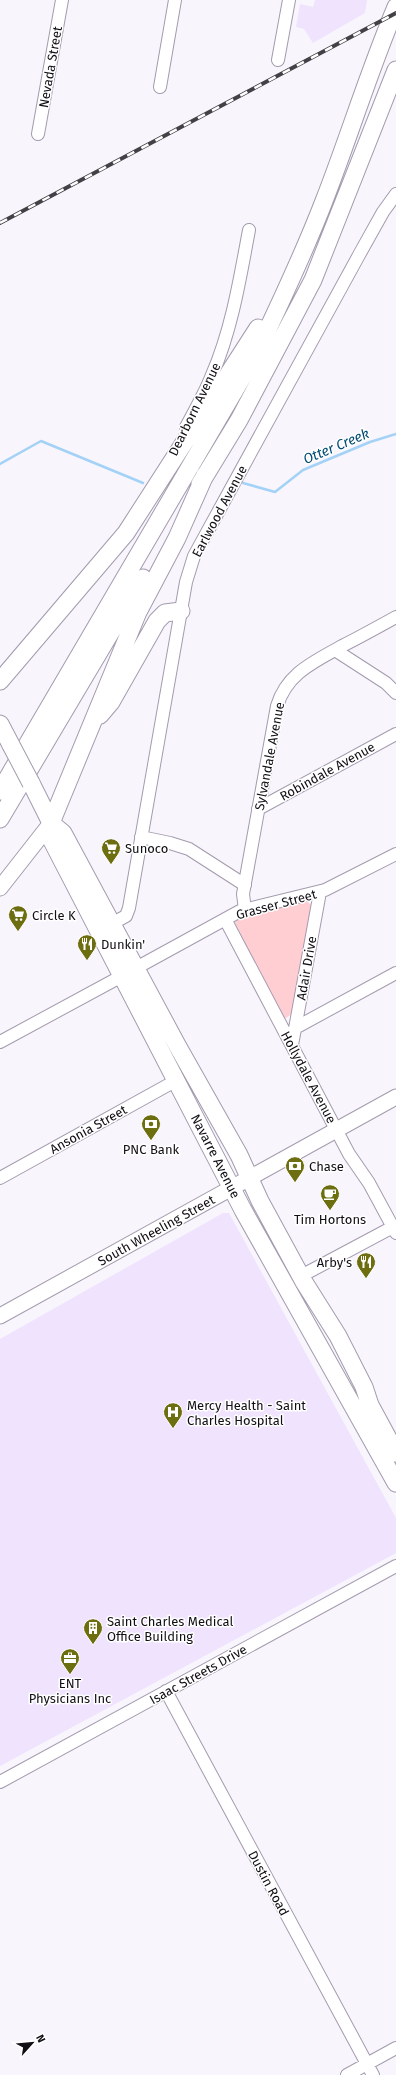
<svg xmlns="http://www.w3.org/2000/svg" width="396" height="2075" font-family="'Fira Sans',sans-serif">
<rect width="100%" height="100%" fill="#f8f5fd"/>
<path fill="#f0e3fe" d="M315,0H367L365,13L313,43L304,29L296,27L300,4L313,7Z
M223,1213H229L396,1518V1553L0,1766V1339Z"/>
<path fill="#ffced3" d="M306,900L312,906L292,1014L286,1018L283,1017L235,923L238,917Z"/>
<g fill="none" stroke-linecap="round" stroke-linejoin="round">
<path stroke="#a3d2f6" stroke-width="2.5" d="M0,464L41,441L143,483
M243,483L275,492L303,470L370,442L396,434"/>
<defs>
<path id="minor" d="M278,60L289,0
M160,87L175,0
M38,134L62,0
M186,427C195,410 205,393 212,375C232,329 240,278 249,230
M335,650L386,683L396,693
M258,809L396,734
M141,837L170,843L189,849L245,885
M245,910L243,894L277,706C287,673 314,662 342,646C360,637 378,627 396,617
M225,919L349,1154L369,1183L396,1233
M111,924L126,916L129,908L186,582L194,556L359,255L383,212L396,194
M136,968L240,911L325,890L396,854
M295,1028L396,973
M0,1042L122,976
M292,1045L320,892
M0,1178L177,1080
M301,1276L393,1227
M166,1691L373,2075
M0,1782L396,1566
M347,2075L396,2048"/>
<path id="major" d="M0,888L51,823
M0,1316L396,1097"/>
<path id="highway" d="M205,475L177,538L138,612L51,823V839L243,1210L396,1483
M200,484L239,420L313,280L396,70
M0,681L126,533L258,328
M100,715L111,702L157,621L165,613L181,611
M0,724L11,745
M31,783L51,823L63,833L177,1045L239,1155L260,1201L304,1282L338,1336L364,1387L370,1405L396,1453
M0,791L256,354C280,304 304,253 324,201C349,137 369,71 396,7
M0,819L143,578"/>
</defs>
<use href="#minor" stroke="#a49bae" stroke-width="14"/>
<use href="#major" stroke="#a49bae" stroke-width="17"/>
<use href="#highway" stroke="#a49bae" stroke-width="19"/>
<use href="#minor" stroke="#fff" stroke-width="12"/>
<use href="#major" stroke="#fff" stroke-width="15"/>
<use href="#highway" stroke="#fff" stroke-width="17"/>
<defs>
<path id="rail" d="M0,223L396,13"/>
</defs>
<use href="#rail" stroke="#434046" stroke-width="4"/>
<use href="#rail" stroke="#fff" stroke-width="2.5" stroke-dasharray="8" stroke-linecap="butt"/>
<defs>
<path id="highway-bridge" d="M11,745L31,783"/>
</defs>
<use href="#highway-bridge" stroke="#a49bae" stroke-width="19" stroke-linecap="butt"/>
<use href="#highway-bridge" stroke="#fff" stroke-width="17"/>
</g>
<defs>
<symbol id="supermarket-pin" viewBox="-11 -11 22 30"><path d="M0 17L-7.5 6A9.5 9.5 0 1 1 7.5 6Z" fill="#6d6e10" stroke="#fff"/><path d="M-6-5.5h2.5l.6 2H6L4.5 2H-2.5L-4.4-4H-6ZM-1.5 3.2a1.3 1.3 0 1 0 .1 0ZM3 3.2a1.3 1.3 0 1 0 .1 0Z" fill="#fff"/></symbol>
<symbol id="restaurant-pin" viewBox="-11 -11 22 30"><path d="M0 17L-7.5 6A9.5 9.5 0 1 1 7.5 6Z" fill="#6d6e10" stroke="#fff"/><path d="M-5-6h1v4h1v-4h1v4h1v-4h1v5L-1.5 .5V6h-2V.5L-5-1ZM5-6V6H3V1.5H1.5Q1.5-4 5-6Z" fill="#fff"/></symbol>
<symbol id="bank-pin" viewBox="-11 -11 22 30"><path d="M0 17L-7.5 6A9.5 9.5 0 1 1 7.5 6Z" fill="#6d6e10" stroke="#fff"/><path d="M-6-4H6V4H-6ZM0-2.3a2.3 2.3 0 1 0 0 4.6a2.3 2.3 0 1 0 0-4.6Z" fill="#fff"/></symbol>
<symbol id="cafe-pin" viewBox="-11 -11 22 30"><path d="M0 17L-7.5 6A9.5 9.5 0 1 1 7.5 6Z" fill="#6d6e10" stroke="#fff"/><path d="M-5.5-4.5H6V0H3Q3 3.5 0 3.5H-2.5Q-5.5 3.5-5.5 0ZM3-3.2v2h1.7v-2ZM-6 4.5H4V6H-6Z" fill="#fff"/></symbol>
<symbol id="hospital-pin" viewBox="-11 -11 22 30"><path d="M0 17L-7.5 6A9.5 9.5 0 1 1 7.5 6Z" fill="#6d6e10" stroke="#fff"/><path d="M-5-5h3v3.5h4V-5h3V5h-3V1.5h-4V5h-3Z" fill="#fff"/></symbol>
<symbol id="building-pin" viewBox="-11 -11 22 30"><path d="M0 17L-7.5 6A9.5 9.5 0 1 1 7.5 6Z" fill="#6d6e10" stroke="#fff"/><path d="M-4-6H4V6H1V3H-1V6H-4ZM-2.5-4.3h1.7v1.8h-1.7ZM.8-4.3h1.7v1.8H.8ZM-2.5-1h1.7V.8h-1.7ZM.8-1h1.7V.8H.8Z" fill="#fff"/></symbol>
<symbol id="office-pin" viewBox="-11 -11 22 30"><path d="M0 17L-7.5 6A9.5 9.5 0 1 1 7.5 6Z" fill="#6d6e10" stroke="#fff"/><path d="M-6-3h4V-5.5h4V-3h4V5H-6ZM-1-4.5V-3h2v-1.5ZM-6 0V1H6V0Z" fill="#fff"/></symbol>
</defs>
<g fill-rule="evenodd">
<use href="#supermarket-pin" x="100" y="837" width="22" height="30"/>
<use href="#supermarket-pin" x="7" y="904" width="22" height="30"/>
<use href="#restaurant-pin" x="76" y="933" width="22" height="30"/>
<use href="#bank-pin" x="140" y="1113" width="22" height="30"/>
<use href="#bank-pin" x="284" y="1155" width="22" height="30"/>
<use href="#cafe-pin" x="319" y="1183" width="22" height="30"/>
<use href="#restaurant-pin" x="355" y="1251" width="22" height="30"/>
<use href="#hospital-pin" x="162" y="1401" width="22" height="30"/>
<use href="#building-pin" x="82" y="1617" width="22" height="30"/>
<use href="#office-pin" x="59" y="1647" width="22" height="30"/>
</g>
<g text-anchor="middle" stroke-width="3" stroke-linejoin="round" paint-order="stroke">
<g font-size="13" fill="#110e14" stroke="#fff">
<text transform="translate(50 67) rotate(-80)" y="5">Nevada Street</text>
<text transform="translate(194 409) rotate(-64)" y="5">Dearborn Avenue</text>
<text transform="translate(219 511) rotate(-62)" y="5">Earlwood Avenue</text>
<text transform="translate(269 756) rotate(-79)" y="5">Sylvandale Avenue</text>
<text transform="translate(327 771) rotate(-29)" y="5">Robindale Avenue</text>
<text transform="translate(276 904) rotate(-15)" y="5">Grasser Street</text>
<text transform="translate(306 968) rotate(-80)" y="5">Adair Drive</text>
<text transform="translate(309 1077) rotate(62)" y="5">Hollydale Avenue</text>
<text transform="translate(88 1129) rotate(-29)" y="5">Ansonia Street</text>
<text transform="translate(216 1156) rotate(63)" y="5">Navarre Avenue</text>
<text transform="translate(156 1230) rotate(-29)" y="5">South Wheeling Street</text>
<text transform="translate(198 1674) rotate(-29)" y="5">Isaac Streets Drive</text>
<text transform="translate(269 1883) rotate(62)" y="5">Dustin Road</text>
</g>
<g font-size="13" fill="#110e14" stroke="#fff" text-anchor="start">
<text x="125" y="853">Sunoco</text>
<text x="32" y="920">Circle K</text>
<text x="101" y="949">Dunkin'</text>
<text x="151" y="1154" text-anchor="middle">PNC Bank</text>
<text x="309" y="1171">Chase</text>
<text x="330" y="1224" text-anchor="middle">Tim Hortons</text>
<text x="352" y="1267" text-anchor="end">Arby's</text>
<text x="187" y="1410">Mercy Health - Saint<tspan x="187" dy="15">Charles Hospital</tspan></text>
<text x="107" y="1626">Saint Charles Medical<tspan x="107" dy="15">Office Building</tspan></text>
<text x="70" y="1688" text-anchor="middle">ENT<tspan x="70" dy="15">Physicians Inc</tspan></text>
</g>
<g font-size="14" font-style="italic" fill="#004b74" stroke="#fff">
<text transform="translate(336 446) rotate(-23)" y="5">Otter Creek</text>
</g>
</g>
<g transform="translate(32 2043) rotate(63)" stroke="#ffffff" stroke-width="3" paint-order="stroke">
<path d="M0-3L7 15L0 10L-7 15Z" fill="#110e14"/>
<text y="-6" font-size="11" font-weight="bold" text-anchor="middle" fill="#110e14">N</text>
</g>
</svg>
